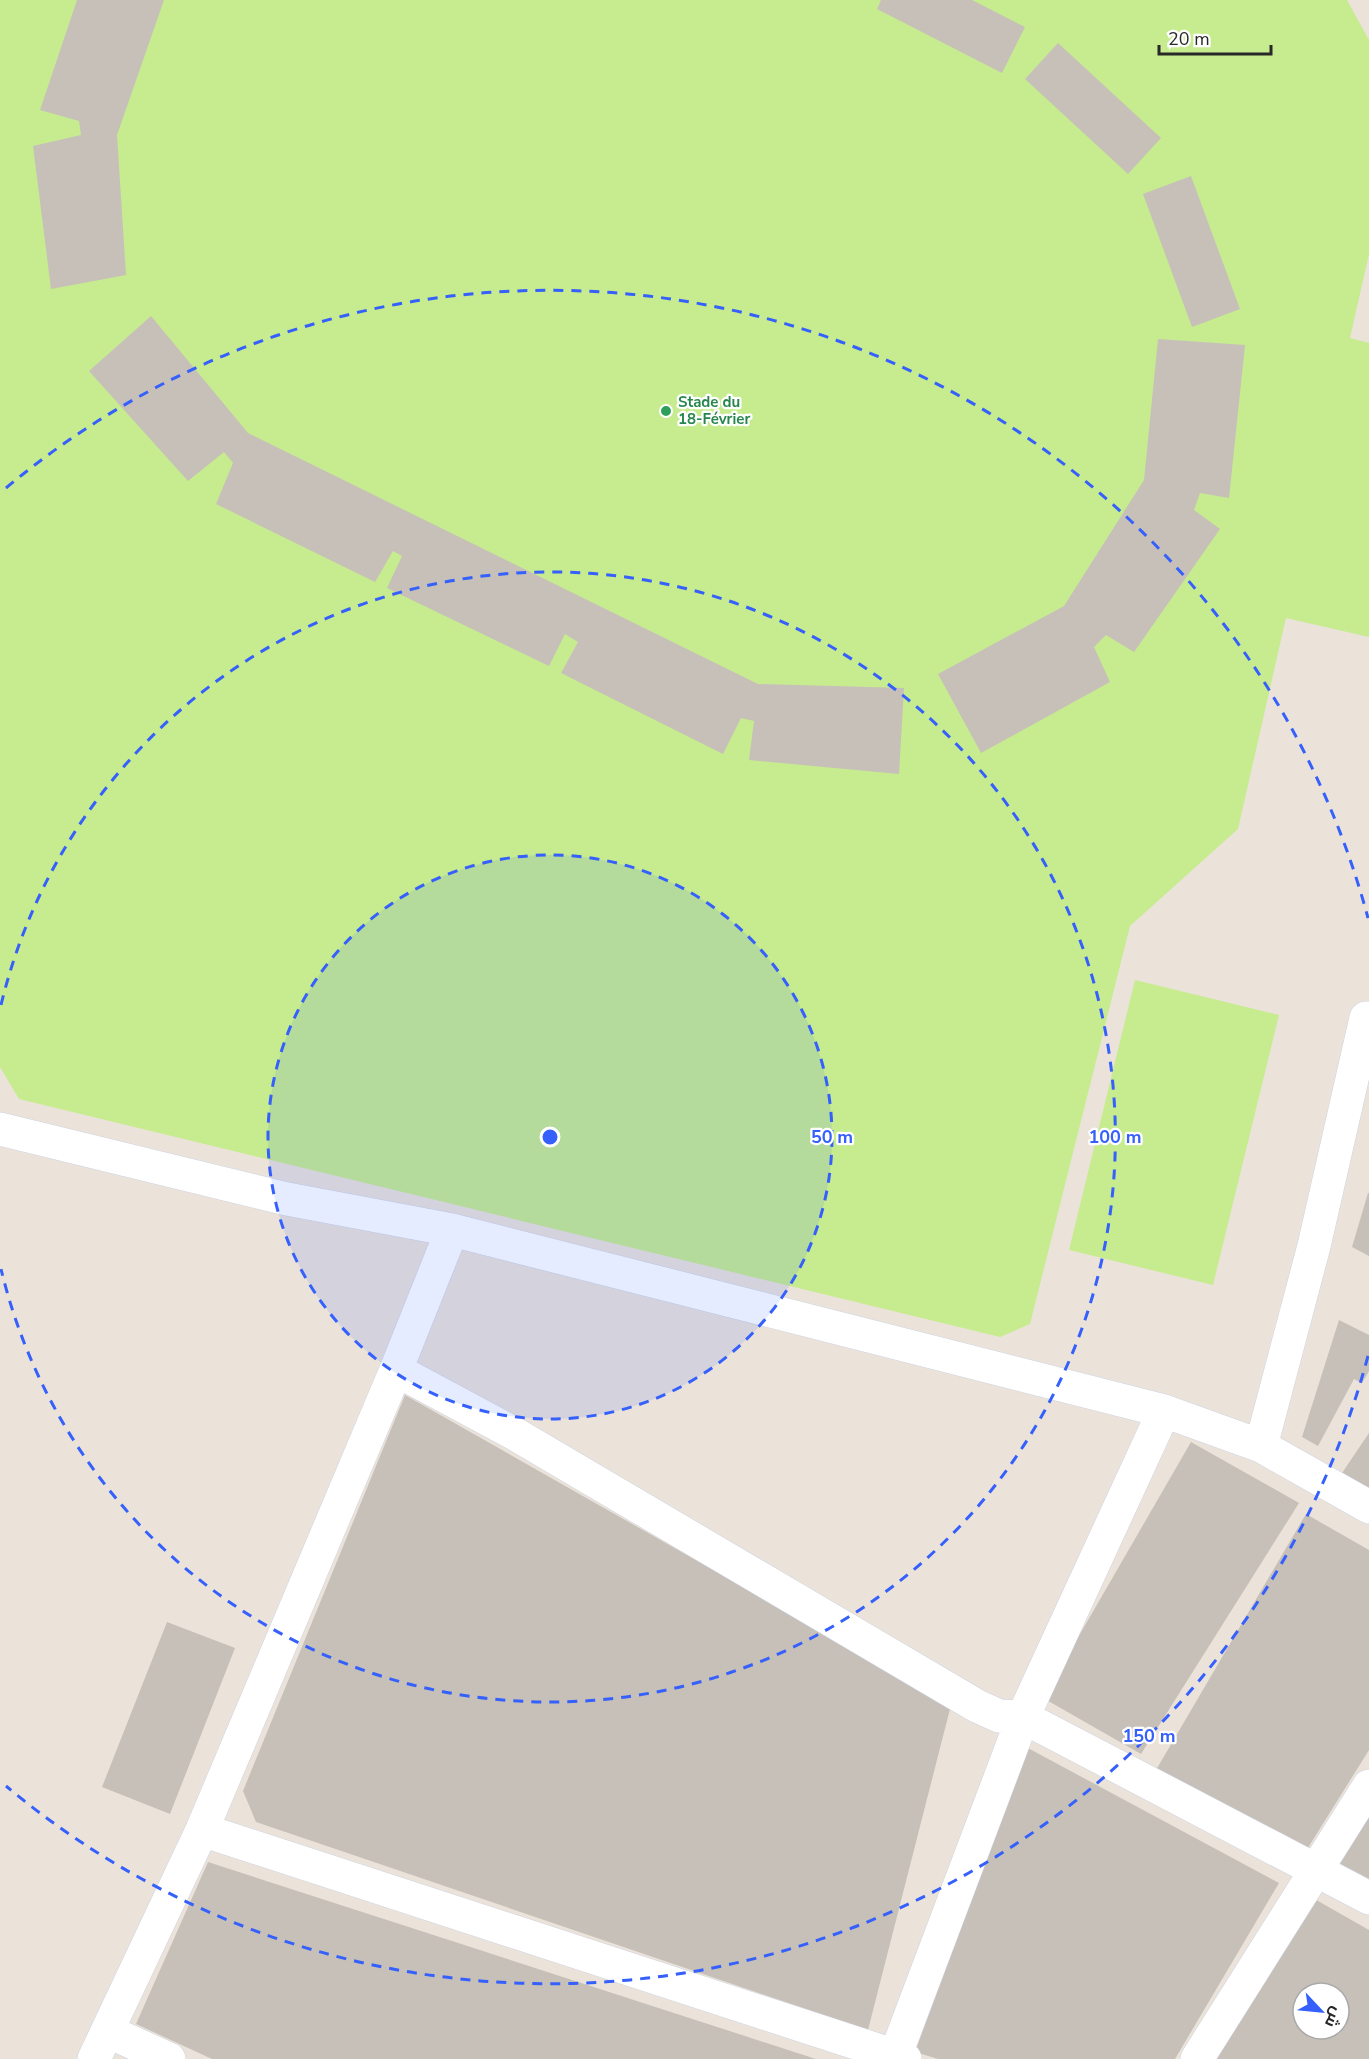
<svg xmlns="http://www.w3.org/2000/svg" width="1369" height="2059" font-family="'Nunito Sans',Cairo,sans-serif">
<rect width="100%" height="100%" fill="#ebe3d9"/>
<path fill="#c7eb8f" d="M0,0H1347L1369,40V254L1350,338L1369,343V637L1286,618L1238,829L1130,926L1030,1324L1000,1337L19,1099L0,1067Z
M1135,980L1279,1015L1213,1285L1069,1250Z"/>
<path fill="#c6c0b9" fill-rule="evenodd" d="M77,0H164L117,135L126,275L51,289L33,146L81,135L79,121L40,110Z
M881,0H972L1025,27L1002,73L877,9Z
M1058,43L1161,138L1128,174L1025,79Z
M1191,176L1240,309L1192,327L1143,194Z
M151,316L248,433L758,684L904,688L899,774L749,760L754,721L741,718L723,754L561,673L578,642L565,634L549,666L387,588L402,556L393,551L375,582L216,504L233,463L224,452L188,481L89,371Z
M1158,339L1245,345L1229,498L1200,493L1194,510L1220,529L1134,652L1106,635L1094,647L1110,682L981,753L938,674L1064,606L1144,480Z
M1368,1193H1369V1256L1352,1247Z
M1339,1320L1369,1335V1371L1362,1383L1354,1379L1318,1446L1302,1437Z
M405,1395L951,1705L868,2030L256,1822L243,1791Z
M1369,1433V1488L1342,1473Z
M1191,1442L1299,1503L1141,1754L1043,1698Z
M1306,1514L1369,1550V1750L1306,1851L1156,1770Z
M167,1622L235,1648L170,1814L102,1787Z
M1026,1747L1279,1883L1175,2059H938L915,2052Z
M1369,1811V1879L1337,1862Z
M208,1862L816,2059H212L136,2024Z
M1311,1897L1369,1930V2059H1212ZM1303,1993H1339V2029H1303Z"/>
<g fill="none" stroke-linecap="round" stroke-linejoin="round">
<defs>
<path id="minor" d="M0,1129L287,1199L452,1230
M396,1370L515,1434L977,1706L999,1716L1023,1717L1369,1898
M1261,1446L1314,1246L1366,1018L1369,1020
M202,1830L905,2059
M107,2031L169,2059
M94,2059L202,1830L396,1370L452,1230L1164,1411L1261,1446L1369,1507
M894,2059L1023,1717L1164,1411
M1197,2059L1369,1786"/>
</defs>
<use href="#minor" stroke="#ced3e2" stroke-width="34"/>
<use href="#minor" stroke="#fff" stroke-width="33"/>
</g>
<circle cx="550" cy="1137" r="282" fill="#3560fc" fill-opacity=".12"/>
<g fill="none" stroke="#3560fc" stroke-width="3" stroke-dasharray="10 8">
<circle cx="550" cy="1137" r="282"/>
<path d="M1 1005A565 565 0 1 1 1 1269"/>
<path d="M1368 1356A847 847 0 0 1 6 1786M6 488A847 847 0 0 1 1368 918"/>
</g>
<circle fill="#2e9e5b" stroke="#fff" stroke-width="2" cx="666" cy="411" r="6"/>
<g text-anchor="middle" stroke-width="4.5" stroke-linejoin="round" paint-order="stroke">
<g font-size="15" font-weight="bold" fill="#27864d" stroke="#fff" text-anchor="start">
<text x="678" y="407">Stade du<tspan x="678" dy="17">18-Février</tspan></text>
</g>
</g>
<circle cx="550" cy="1137" r="9" fill="#3560fc" stroke="#fff" stroke-width="3"/>
<g font-size="18" text-anchor="middle" font-weight="bold" fill="#3560fc" stroke="#fff" stroke-width="4.5" stroke-linejoin="round" paint-order="stroke">
<text x="832" y="1143">50 m</text>
<text x="1115" y="1143">100 m</text>
<text x="1149" y="1742">150 m</text>
</g>
<g transform="translate(1321 2011) rotate(116)"><circle r="28" fill="#ffffff" stroke="#a9a9a9" stroke-width="1.5"/>
<path d="M0-4.5L10 22L0 15L-10 22Z" fill="#3560fc"/>
<text y="-9" font-size="16" font-weight="bold" text-anchor="middle" fill="#282828">ش</text>
</g>
<path d="M1159 45v9h112v-9" fill="none" stroke="#282828" stroke-width="3"/>
<text x="1168" y="45" font-size="18" fill="#282828" stroke="#ffffff" stroke-width="4.5" paint-order="stroke">20 m</text>
</svg>
